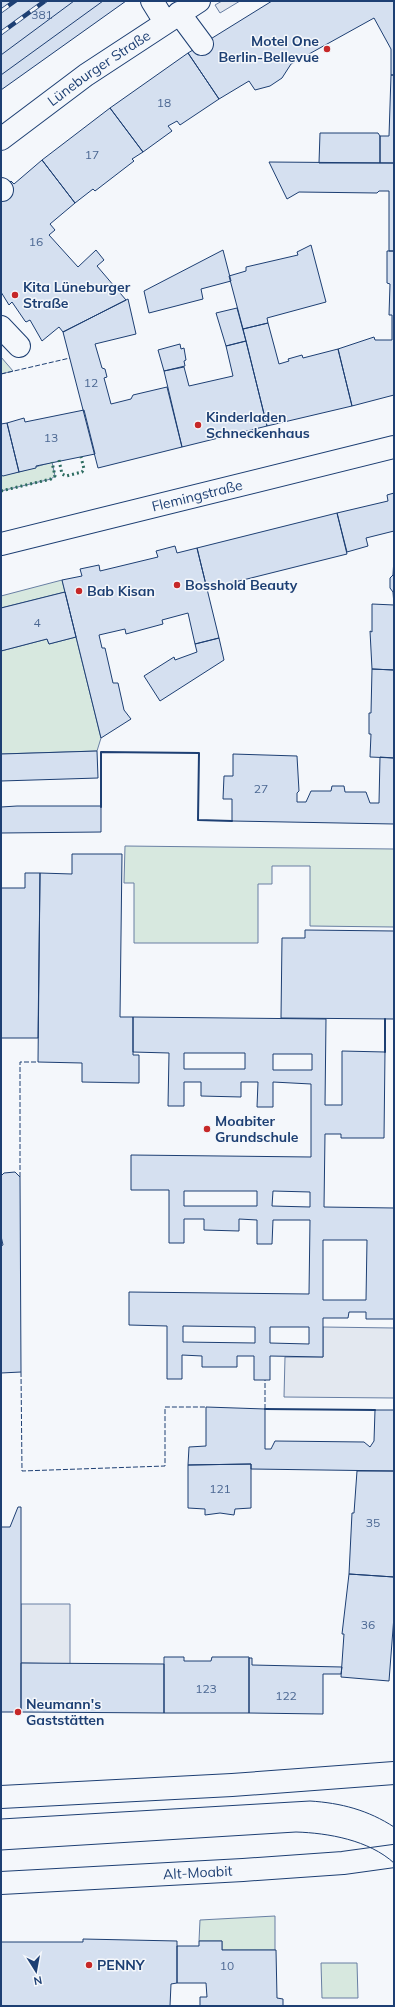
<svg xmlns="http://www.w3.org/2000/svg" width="395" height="2007" font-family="Mulish,sans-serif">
<rect width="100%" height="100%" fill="#f4f7fb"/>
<path fill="#d7e8df" stroke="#687fa3" d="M1,357L13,371L1,374Z
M52,462L55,476L51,479L1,491V475L19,472Z
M62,580L65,592L1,608V596Z
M76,637L101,738L97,751L1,754V651L47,639L49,644Z
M125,846L394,849V927L310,926V866H272V884H258V943H134V883H124Z
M275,1916V1950H222V1941H199L200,1920Z
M321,1963H357L358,1998H322Z"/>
<path fill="#e3e8f0" stroke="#687fa3" d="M222,1H240L220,13L215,5Z
M323,1327L394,1328V1398L284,1397L285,1357H323Z
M21,1604H70V1664L21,1663Z"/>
<path fill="#d5e0f0" stroke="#1d3f73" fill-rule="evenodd" d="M1,1H126L1,90Z
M272,1H394V75H391V49L374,18L291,64L282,78L270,86L255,90L249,81L219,99L188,53Z
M188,53L219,99L180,125L177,121L168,126L172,131L143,152L110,108Z
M391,75H394V163H380V136H389Z
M110,108L143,152L132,159L134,161L95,191L93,189L75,203L42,160Z
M320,133H378L380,136V163H319Z
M42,160L75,203L50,224L55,230L49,235L78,267L96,250L104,260L97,266L126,300L63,332L59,327L42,341L30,320L26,322L25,321L12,302L9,305L1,292V190L11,181L14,184Z
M269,162L394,163V251H389V191H379L377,193L299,192L287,199Z
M311,245L326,302L267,318L268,323L243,329L229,276L246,271V267L298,255L297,252Z
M223,250L231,281L201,289L203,299L149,313L144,291Z
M387,251H394V395L352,406L338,349L374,337L375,340H392V315H389L390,284L387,283Z
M128,299L136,334L95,344L102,368L105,369L107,377L104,378L111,404L131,399L133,395L167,387L182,447L98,468L63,332Z
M237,308L246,341L226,346L216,313Z
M268,323L279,364L289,361L288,359L302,355L303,358L338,349L352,406L267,426L243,329Z
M246,341L267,426L182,447L164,371L184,367L189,386L233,376L226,346Z
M180,344L181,349L184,348L186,360L184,361L185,366L164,371L158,350Z
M84,410L95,454L36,466V468L19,472L7,423L24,418L25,422Z
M7,423L19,472L3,476L1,475V424Z
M394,493V531L366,538L368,546L347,552L337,513L388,501L387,495Z
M337,513L347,554L207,589L197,548Z
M175,546L177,553L197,548L219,638L195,644L188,613L162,620L163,624L126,634L125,629L99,635L102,648H105L113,683H118L124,710L131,719L101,738L62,580L82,576L80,569L99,565L100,571L158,557L156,551Z
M394,558V605L393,592L390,588V578L393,575Z
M65,592L76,637L49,644L47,639L1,651V608Z
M372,604L394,605V670L372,669L370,631L372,632Z
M219,638L224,660L160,701L144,676L174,657L175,660L197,652L195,644Z
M372,669L394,670V758L370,757L371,734H369V713H371Z
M97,751L98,778L1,781V754Z
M233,754L297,756L299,791L297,793V802H306L311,791H331L332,786H344L345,792H366L370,803H379L380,757L394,758V824L232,821V799H223L224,776H233Z
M17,806H101V832L1,833V807Z
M72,854H122L120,1017H133V1055H139V1083L82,1082V1063L38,1062L40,873L72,874Z
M25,873H40L38,1038H1V888H25Z
M305,930L394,931V1019L281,1018L282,938H305Z
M133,1017L326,1019L325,1105H342V1051L385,1052L384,1138H341V1134H325L324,1207L394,1208V1319H366V1312H349L348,1318H323V1357L270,1356V1380H254V1356H237V1367H202V1356L182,1355V1379H167V1326L129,1325V1292L309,1294L310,1220H273L272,1244H257V1220L239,1219V1231L204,1230V1219H184V1243H169V1190H131V1155L311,1157V1084L273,1082V1107H257L258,1082H241V1097L201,1096V1082H184V1106H168L169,1053L133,1052ZM184,1053H245V1069H184ZM273,1054H312V1070H273ZM184,1191H257V1206H184ZM273,1191L310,1192V1207L272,1206ZM323,1240H367L366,1300H323ZM183,1326L255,1327V1343L183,1342ZM270,1327H309V1344L270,1343Z
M15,1172L20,1177L21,1372L1,1373V1246L3,1245L1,1236V1176L4,1173Z
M206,1407L265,1409V1449H271L275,1441L364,1442L370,1447L374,1441L375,1410H394V1471L251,1469V1464L188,1465L189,1447L206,1446Z
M251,1464V1508L235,1509L234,1515L220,1513L205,1515V1509L188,1508V1465Z
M357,1471H394V1577L349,1574L352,1513H354Z
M18,1507H21V1712H1V1527H10Z
M349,1574L394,1577V1616L389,1681L341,1677L344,1634H342Z
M164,1657H184V1661H211L212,1657H249V1713H164Z
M249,1658H252V1665L342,1667L341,1674H323V1714L249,1713Z
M21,1663L164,1664V1713L21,1712Z
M83,1939L177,1941V1983L171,1984L170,2006H1V1942H83Z
M199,1941H222V1950H276L277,1998L283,1999V2006H200V1997H207L206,1983H177V1946H199Z"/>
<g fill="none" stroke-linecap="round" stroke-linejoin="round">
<defs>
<g id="minor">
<path d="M152,1L165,22"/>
<path d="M179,13L202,44"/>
<path id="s1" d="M1,139L86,75L199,1"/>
<path d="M1,189L2,190"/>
<path d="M1,327L19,346"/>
<path id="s2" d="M1,544L394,447"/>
</g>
<g id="major">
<path d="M1,1797L232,1785L394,1773"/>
<path id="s3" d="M1,1883L243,1870L343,1863L394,1856"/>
</g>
</defs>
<use href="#minor" stroke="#1d3f73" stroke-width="24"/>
<use href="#major" stroke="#1d3f73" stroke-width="24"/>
<use href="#minor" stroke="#f4f7fb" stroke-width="22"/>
<use href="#major" stroke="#f4f7fb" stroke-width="22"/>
<path stroke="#1d3f73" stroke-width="1" d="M1,55L74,1
M1,75L103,1
M1,1819L310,1801C341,1803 368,1810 394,1827
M1,1850L296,1832C328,1833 369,1840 394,1863"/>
<defs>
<path id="rail" d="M1,11L15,1
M1,33L45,1"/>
</defs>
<use href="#rail" stroke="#1d3f73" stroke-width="4.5"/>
<use href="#rail" stroke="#f4f7fb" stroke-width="3" stroke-dasharray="9" stroke-linecap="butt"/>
<path stroke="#2c6c60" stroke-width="3" stroke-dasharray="2 3" stroke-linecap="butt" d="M59,460L62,474L66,476L82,472L84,469L81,457
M1,491L51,479L55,476L52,462"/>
<path stroke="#1d3f73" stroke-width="1" stroke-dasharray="5 2" stroke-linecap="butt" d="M1,374L70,358
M20,1177V1062H38
M21,1372L22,1471L165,1466V1407H206
M265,1409V1380"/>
<path stroke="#1d3f73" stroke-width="2" d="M101,807V752L199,753L198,820L232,821
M385,1052V1019
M265,1409L375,1410"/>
</g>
<g fill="#c62828" stroke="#f4f7fb" stroke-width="1.5">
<circle cx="327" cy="49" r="4"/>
<circle cx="15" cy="295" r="4"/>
<circle cx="198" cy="425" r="4"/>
<circle cx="177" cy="585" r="4"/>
<circle cx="79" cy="591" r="4"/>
<circle cx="207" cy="1129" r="4"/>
<circle cx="18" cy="1712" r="4"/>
<circle cx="89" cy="1965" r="4"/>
</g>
<g text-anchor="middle" stroke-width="3" stroke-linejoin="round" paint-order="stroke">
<g font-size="12" fill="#4b6792">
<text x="42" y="19">381</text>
<text x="164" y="107">18</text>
<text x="92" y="159">17</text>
<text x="36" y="246">16</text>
<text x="91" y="387">12</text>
<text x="51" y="442">13</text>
<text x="37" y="627">4</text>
<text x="261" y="793">27</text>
<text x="220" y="1493">121</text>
<text x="373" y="1527">35</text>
<text x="368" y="1629">36</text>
<text x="206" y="1693">123</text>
<text x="286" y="1700">122</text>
<text x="227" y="1970">10</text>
</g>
<g font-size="14" font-weight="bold" fill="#1d3f73" stroke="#f4f7fb" text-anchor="start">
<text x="319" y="46" text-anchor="end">Motel One<tspan x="319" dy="16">Berlin-Bellevue</tspan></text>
<text x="23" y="292">Kita Lüneburger<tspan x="23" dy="16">Straße</tspan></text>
<text x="206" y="422">Kinderladen<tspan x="206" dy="16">Schneckenhaus</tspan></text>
<text x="185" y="590">Bosshold Beauty</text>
<text x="87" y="596">Bab Kisan</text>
<text x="215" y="1126">Moabiter<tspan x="215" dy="16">Grundschule</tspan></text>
<text x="26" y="1709">Neumann's<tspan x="26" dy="16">Gaststätten</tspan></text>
<text x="97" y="1970">PENNY</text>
</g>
<g font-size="14" fill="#1d3f73" stroke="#f4f7fb">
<text dy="5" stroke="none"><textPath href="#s1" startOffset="121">Lüneburger Straße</textPath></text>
<text dy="5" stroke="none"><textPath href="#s2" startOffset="202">Flemingstraße</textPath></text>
<text dy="5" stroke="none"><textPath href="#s3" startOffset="197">Alt-Moabit</textPath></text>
</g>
</g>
<rect width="395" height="2007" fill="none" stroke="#1d3f73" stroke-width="4"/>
<g transform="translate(36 1971) rotate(169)" stroke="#f4f7fb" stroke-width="3" paint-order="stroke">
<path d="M0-3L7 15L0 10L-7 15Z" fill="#1d3f73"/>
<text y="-6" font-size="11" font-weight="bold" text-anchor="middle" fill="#1d3f73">N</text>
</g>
</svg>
